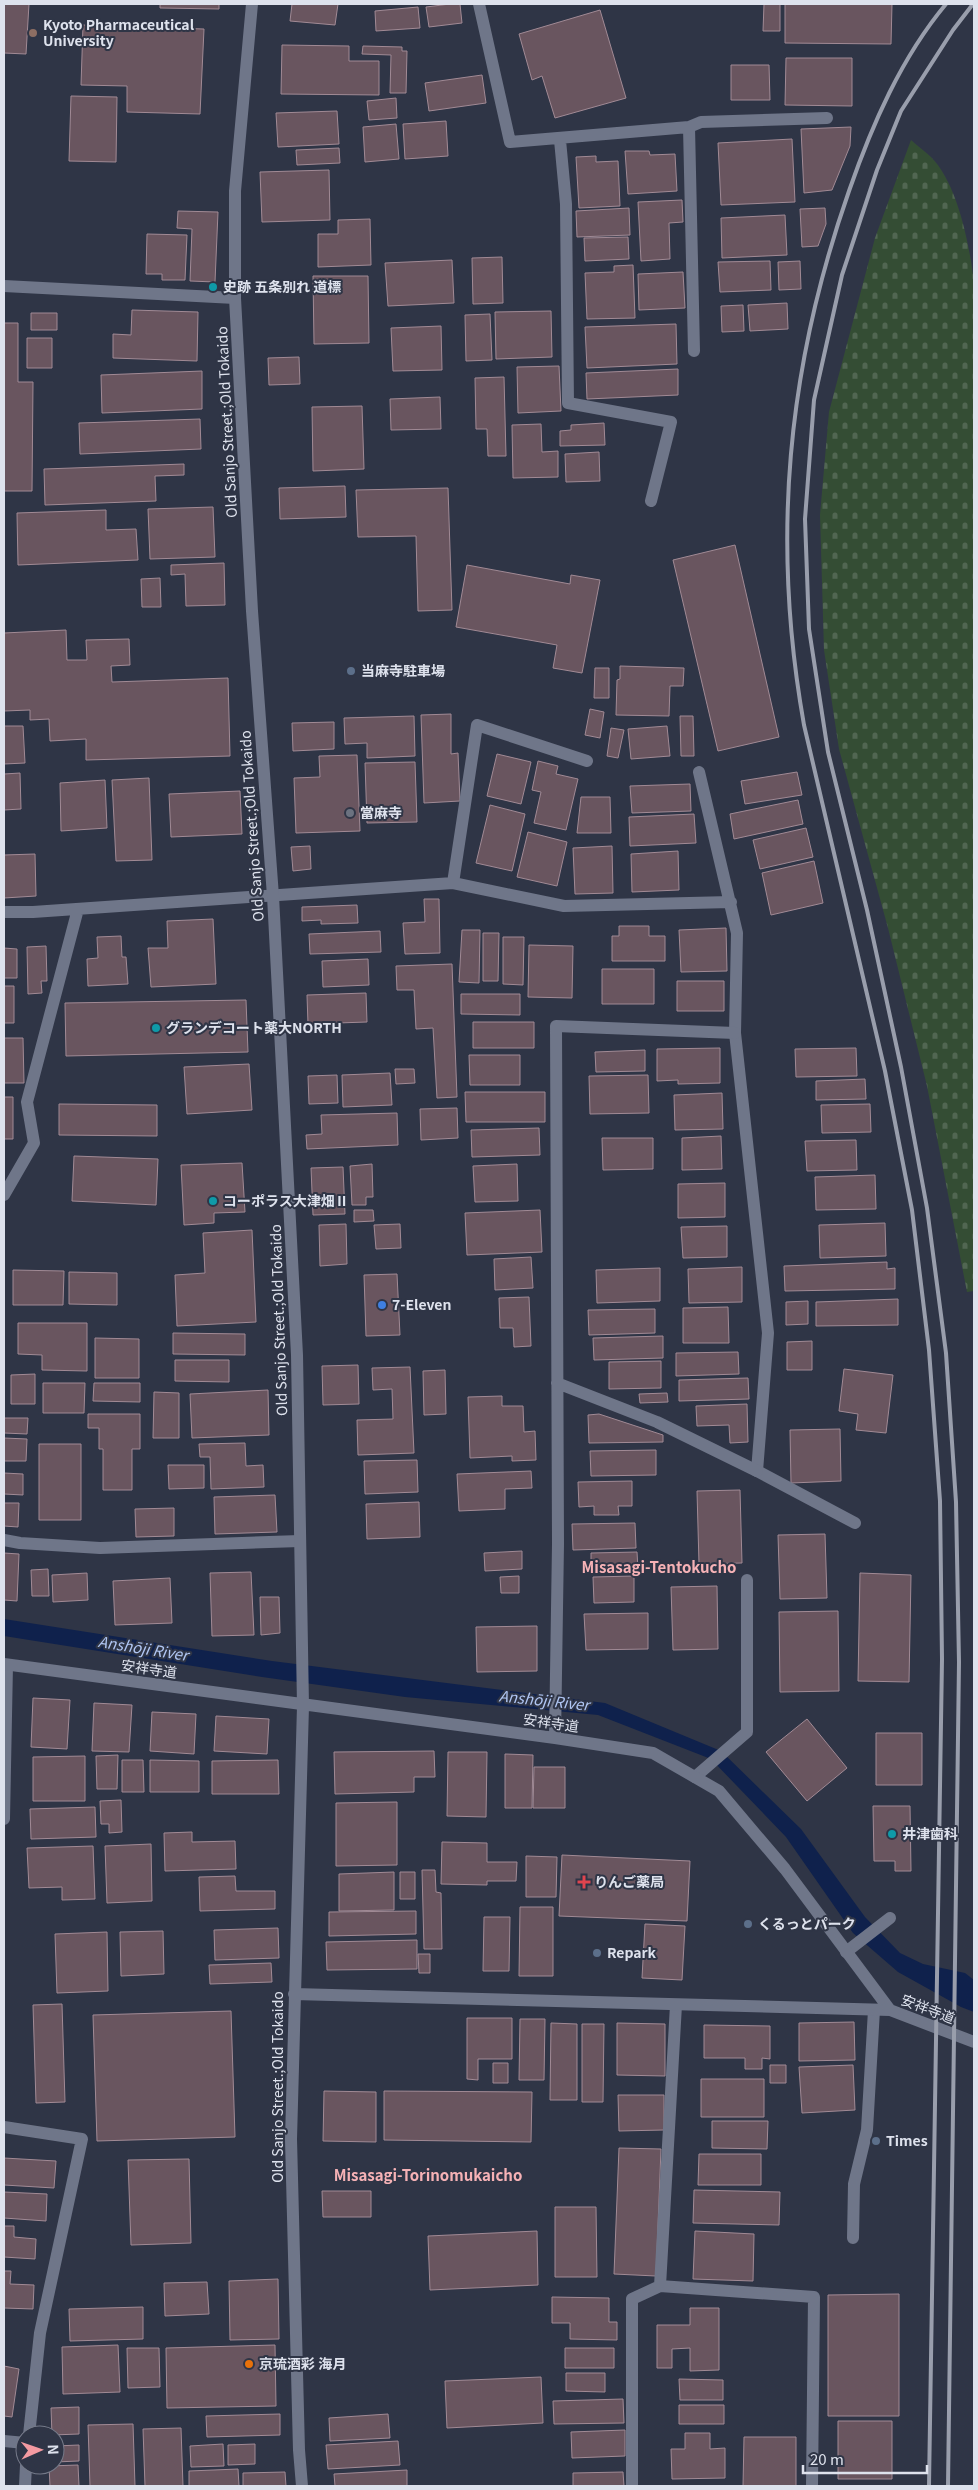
<svg xmlns="http://www.w3.org/2000/svg" width="978" height="2490" font-family="Georgia,'Noto Sans JP',serif">
<defs>
<pattern id="cemetery-stones" width="16" height="16" patternUnits="userSpaceOnUse" patternTransform="scale(1.25)"><rect width="16" height="16" fill="#344d34"/><path d="M2 7V4a2 2 0 0 1 4 0v3zM10 15v-3a2 2 0 0 1 4 0v3z" fill="#516652"/></pattern>
</defs>
<rect width="100%" height="100%" fill="#2f3546"/>
<path fill="url(#cemetery-stones)" d="M911,140C917,146 925,151 931,157C958,184 970,247 974,283V1291L967,1292L927,1086L888,928L839,749L824,650L820,515L829,412L875,238Z"/>
<path fill="#0f214c" d="M4,1619L272,1661L605,1703L721,1751L801,1829L865,1917L900,1953L923,1964L965,1973L974,1980V2012L961,2007L898,1972L853,1933L786,1837L711,1759L598,1715L405,1697L262,1677L4,1636Z"/>
<path fill="#69555f" stroke="#a18a95" d="M4,4H29L26,54L4,53Z
M160,4H219V9L160,8Z
M292,4H338L335,25L290,21Z
M450,4H460L462,23L429,27L426,7Z
M764,4H780V31H763Z
M785,4H892L891,44L785,43Z
M418,7L420,28L376,31L375,11Z
M600,10L626,98L555,118L542,76L532,80L519,34Z
M83,25L204,29L200,114L127,112V86L81,85Z
M282,45L349,46V61H379V95L281,94Z
M363,46L402,47V51H407L406,93H390L391,55L362,54Z
M786,58H852V106L785,105Z
M731,65H769L770,100H731Z
M482,75L486,103L429,111L425,83Z
M71,96L117,97L116,162L69,161Z
M396,98L397,118L369,120L367,101Z
M337,111L339,144L278,147L276,113Z
M446,121L448,156L405,159L403,124Z
M396,124L399,159L365,162L363,127Z
M851,127L850,146L832,190L804,193L801,129Z
M792,139L795,202L721,205L718,143Z
M339,148L340,163L297,165L296,150Z
M625,151H649L650,155L675,154L677,191L628,194Z
M596,156V162L618,161L620,206L579,208L576,157Z
M329,170L330,220L262,222L260,172Z
M682,200L683,222L669,223L670,259L641,261L638,202Z
M629,208L630,235L577,237L576,211Z
M825,208L826,224L818,246L802,247L800,209Z
M178,211L218,212L215,282L190,281L192,229L177,228Z
M785,215L787,255L722,258L721,218Z
M370,219L371,265L318,267V234H338V220Z
M147,234L187,235L185,280H162V274H146Z
M628,237L629,259L585,261L584,238Z
M502,257L503,303L473,304L472,258Z
M452,260L454,303L388,306L385,263Z
M770,261L771,290L720,292L718,262Z
M800,261L801,289L779,290L778,262Z
M633,265L635,318L587,319L585,273L614,272V266Z
M683,272L685,308L639,310L638,274Z
M313,276H368L369,343L314,344Z
M787,303L788,329L750,331L748,305Z
M743,305L744,331L722,332L721,306Z
M132,310L198,312L197,361L113,358V334L131,335Z
M551,311L552,357L496,359L495,312Z
M31,313H57V330H31Z
M490,314L492,360L466,361L465,315Z
M4,323H18V382H33L32,491H4Z
M676,324L677,364L587,368L585,327Z
M441,326L442,370L393,371L391,328Z
M27,338H52V368H27Z
M299,357L300,384L269,385L268,358Z
M559,366L561,411L518,413L517,367Z
M678,369V395L587,399L586,373Z
M202,371V409L102,413L101,375Z
M504,377L506,456H488L487,429H476L475,378Z
M440,397L441,429L391,430L390,399Z
M362,406L364,469L313,471L312,407Z
M200,419L201,449L80,454L79,423Z
M604,423L605,445L560,446V431L571,430V425Z
M541,424L542,452L558,451V477L513,478L512,425Z
M599,452L600,481L566,482L565,454Z
M184,464V475L155,476L156,501L45,505L44,469Z
M345,486L346,517L280,519L279,488Z
M448,488L452,610L418,611L416,536L358,537L356,490Z
M213,507L215,557L150,559L148,509Z
M106,510V530L136,529L138,560L18,565L17,513Z
M735,545L779,737L718,751L673,560Z
M224,563L225,605L186,606L185,574L171,575V565Z
M467,565L570,584L571,575L600,580L582,673L553,668L557,645L456,627Z
M160,578L161,607H142L141,579Z
M66,630L67,660H87L86,640L129,639L130,665L111,666L112,682L228,678L230,756L86,760V739L50,741L49,719L30,720V710L4,711V633Z
M620,666L684,668L683,686H670L669,716L616,715L617,680L620,679Z
M595,668H609V698H594Z
M590,709L604,712L600,738L585,735Z
M451,714V754L458,753L460,801L424,803L421,715Z
M414,716L415,756L367,758V743L345,744L344,718Z
M680,716H693L694,756H681Z
M334,722V749L293,751L292,723Z
M4,726H23L25,763L4,764Z
M667,726L670,756L631,759L628,729Z
M611,728L624,730L618,758L607,756Z
M497,754L531,762L521,804L487,796Z
M357,755L360,831L296,833L294,778L320,777L319,756Z
M538,761L558,766L556,774L578,779L566,830L534,823L541,792L532,790Z
M415,762L417,822L367,823L365,763Z
M797,772L802,795L745,804L741,781Z
M20,773L21,809L4,810V774Z
M149,778L152,860L116,861L112,780Z
M105,780L107,828L61,831L60,783Z
M690,784L691,811L632,813L630,786Z
M240,791L242,834L171,837L169,794Z
M581,797H610L611,833H577Z
M798,800L803,824L734,839L730,814Z
M490,805L525,814L512,871L476,863Z
M694,814L696,843L630,846L629,817Z
M806,828L813,857L760,869L753,840Z
M528,832L567,842L557,886L517,877Z
M310,846L311,869L293,871L291,847Z
M612,846L613,893L575,894L573,848Z
M678,851L679,890L632,892L631,854Z
M35,854L36,896L4,898V855Z
M814,861L823,903L771,915L762,873Z
M424,899H439L440,953L405,954L403,923L425,922Z
M357,905L358,923L321,924V920L302,921V907Z
M213,919L216,984L151,987L148,948H168L167,921Z
M619,926H649V936H665V961H612V936H619Z
M726,928L727,971L681,972L679,930Z
M462,930H480L479,983L459,982Z
M380,931L381,952L310,954L309,934Z
M483,933H499L498,981H483Z
M121,936L122,957H126L128,984L88,986L87,959L98,958L97,937Z
M503,937H524L523,985L503,984Z
M529,945L573,946L572,998L528,997Z
M46,946L47,981H41L42,993L28,994L27,947Z
M4,948L17,949V978H4Z
M368,959L369,985L323,987L322,961Z
M452,964L457,1097L437,1098L433,1028L416,1029L414,990H397L396,966Z
M602,969H654V1004H602Z
M677,981H724V1011H677Z
M4,986H14V1023H4Z
M366,993L367,1022L308,1024L307,995Z
M461,994H520V1015L461,1014Z
M246,1000L248,1052L66,1056L65,1003Z
M473,1022H534V1048H473Z
M4,1038H23L24,1083H4Z
M720,1048V1083L678,1084V1080L657,1081V1049Z
M856,1048L857,1076L796,1077L795,1049Z
M645,1050V1071L596,1072L595,1052Z
M469,1055H520V1085H470Z
M249,1064L252,1110L187,1114L184,1067Z
M395,1069H414L415,1083L396,1084Z
M390,1073L392,1105L343,1107L342,1075Z
M337,1075L338,1103L309,1104L308,1076Z
M648,1075L649,1113L590,1114L589,1076Z
M865,1079L866,1099L816,1100V1081Z
M465,1092H545V1122H466Z
M722,1093L723,1129L675,1130L674,1095Z
M4,1097H13V1139H4Z
M59,1104L157,1105V1136L59,1135Z
M870,1104L871,1132L822,1133L821,1105Z
M457,1108L458,1138L421,1140L420,1109Z
M397,1113L398,1145L307,1149L306,1135L322,1134L321,1115Z
M539,1128L540,1155L472,1157L471,1130Z
M721,1136L722,1169L682,1170V1138Z
M602,1138H653V1169L603,1170Z
M856,1140L857,1170L807,1171L805,1141Z
M74,1156L158,1159L156,1205L72,1201Z
M242,1163L245,1212L214,1213V1223L184,1225L181,1165Z
M372,1164L373,1197H366V1205H352L350,1166Z
M517,1164L518,1201L475,1202L473,1166Z
M343,1167L345,1214L313,1215L311,1168Z
M875,1175L876,1209L816,1210L815,1177Z
M725,1183V1217L678,1218V1184Z
M354,1210H373L374,1221L354,1222Z
M540,1210L542,1252L467,1255L465,1213Z
M885,1223L886,1256L820,1258L819,1225Z
M346,1224L347,1264L320,1266L319,1225Z
M400,1224L401,1248L376,1249L374,1225Z
M727,1226V1257L683,1258L681,1227Z
M252,1230L256,1322L177,1326L175,1275L205,1273L203,1233Z
M531,1257L533,1288L495,1290L494,1259Z
M887,1262V1269L895,1268V1289L785,1291L784,1266Z
M742,1267V1302L689,1303L688,1269Z
M660,1268V1301L597,1303L596,1270Z
M13,1270L64,1271L63,1305H13Z
M69,1272L117,1273V1305L69,1304Z
M397,1274L400,1335L366,1336L364,1275Z
M529,1297L531,1346L514,1347L513,1328H500L499,1298Z
M898,1299V1325L816,1326V1302Z
M808,1301V1324L786,1325V1302Z
M728,1307L729,1343H683V1308Z
M655,1309V1333L589,1335L588,1310Z
M18,1323H87V1371L42,1370V1355L18,1354Z
M173,1333L245,1334V1355L173,1354Z
M663,1336V1358L594,1360L593,1338Z
M95,1338L139,1339V1378H95Z
M812,1341V1370H787V1342Z
M738,1352L739,1374L676,1376V1353Z
M175,1360H229V1382L175,1381Z
M661,1361V1388L609,1389V1362Z
M358,1365L359,1404L323,1405L322,1366Z
M410,1367L414,1453L358,1455L357,1420L393,1419L392,1389L373,1390L372,1368Z
M844,1369L893,1375L886,1433L856,1430L858,1414L839,1411Z
M445,1370L446,1414L424,1415L423,1371Z
M35,1374V1404H11V1375Z
M748,1378L749,1399L679,1401V1380Z
M43,1383H85L84,1413H43Z
M94,1383H140V1402L93,1401Z
M268,1390L269,1435L192,1438L190,1394Z
M154,1392L179,1393V1438H153Z
M667,1393L668,1402L640,1403L639,1394Z
M502,1396V1406H523L524,1432L535,1431L536,1460L512,1461V1456L470,1458L468,1397Z
M747,1404L748,1442L730,1443L729,1425L697,1426L696,1406Z
M88,1414H140V1449H132V1490H103V1449H99V1428H88Z
M599,1414L663,1435V1442L589,1443L588,1415Z
M4,1418H28L27,1434L4,1433Z
M840,1429L841,1481L791,1483L790,1430Z
M4,1438L27,1439L26,1461H4Z
M245,1443L246,1466L263,1465L264,1487L211,1489L210,1457H200L199,1444Z
M39,1444H81V1520H39Z
M656,1450V1475L591,1476L590,1451Z
M417,1460L418,1492L365,1494L364,1461Z
M168,1465H204V1488L169,1489Z
M531,1471L532,1488L505,1489V1509L459,1511L457,1474Z
M4,1473L23,1474V1495L4,1494Z
M632,1481V1506H618L619,1515H594V1506L579,1507L578,1482Z
M740,1490L742,1563L699,1564L697,1491Z
M275,1495L277,1532L215,1534L214,1497Z
M419,1502L420,1537L367,1539L366,1504Z
M4,1503H19L18,1527L4,1526Z
M174,1508V1536L136,1537L135,1509Z
M635,1523L636,1548L573,1550L572,1524Z
M825,1534L827,1598L780,1599L778,1535Z
M522,1551V1569L485,1571L484,1553Z
M637,1552L638,1569L591,1570V1553Z
M4,1553L19,1554L17,1601L4,1600Z
M48,1569L49,1596H32L31,1570Z
M251,1572L254,1635L212,1636L210,1573Z
M87,1573L88,1600L53,1602L52,1575Z
M860,1573L911,1575L909,1682L858,1681Z
M519,1576V1593H501L500,1577Z
M634,1576V1602L594,1603L593,1577Z
M170,1578L172,1623L115,1625L113,1581Z
M717,1586L718,1649L673,1650L671,1587Z
M260,1597H279L280,1633L261,1635Z
M838,1611L839,1691L780,1692L779,1612Z
M648,1613V1649L586,1650L584,1614Z
M537,1626V1671L477,1672L476,1627Z
M33,1698L70,1700L67,1749L31,1747Z
M94,1703L132,1705L129,1752L92,1751Z
M152,1712L196,1714L194,1754L150,1751Z
M216,1716L269,1719L267,1754L214,1751Z
M807,1719L847,1768L807,1801L766,1752Z
M876,1733H922V1785H876Z
M434,1751L435,1777H414V1792L335,1794L334,1752Z
M448,1752H487L486,1817L447,1816Z
M505,1754L533,1755L532,1808H505Z
M118,1755L117,1789H97L96,1756Z
M85,1756V1801H33V1757Z
M122,1760H143L144,1792H122Z
M150,1760L199,1761V1792H150Z
M278,1760L279,1794H212V1761Z
M534,1767H565V1808H533Z
M121,1800L122,1832L109,1833V1824H101L100,1801Z
M397,1802V1865L336,1866V1803Z
M873,1806H910L911,1871H895V1861H874Z
M95,1807L96,1837L31,1839L30,1809Z
M192,1832V1842L235,1841L236,1869L165,1871L164,1833Z
M442,1842L487,1843V1862H517L516,1881H487V1885L441,1884Z
M151,1844L152,1901L107,1903L105,1846Z
M93,1846L95,1899L62,1900V1887L29,1888L27,1848Z
M562,1855L690,1861L687,1921L559,1916Z
M526,1856L557,1857L556,1897H526Z
M422,1870H435L436,1892L441,1893L442,1949H424Z
M394,1872V1910L339,1911V1874Z
M400,1872H415V1899H400Z
M235,1876L236,1891H275V1909L200,1911L199,1877Z
M520,1907H553V1976H519Z
M416,1911V1934L329,1936V1912Z
M484,1917H510L509,1971H483Z
M645,1924L685,1926L682,1980L642,1978Z
M278,1928L279,1958L215,1960L214,1930Z
M163,1931L164,1974L121,1976L120,1932Z
M107,1932L108,1991L57,1993L55,1934Z
M417,1940V1969L327,1970L326,1942Z
M418,1954H430V1973H419Z
M271,1963L272,1982L210,1984L209,1965Z
M62,2004L65,2102L36,2103L33,2005Z
M231,2011L235,2137L97,2141L93,2015Z
M467,2018H512V2059H478V2080L467,2079Z
M520,2019H545L544,2080H519Z
M854,2022L855,2060L799,2061V2023Z
M551,2023L577,2024V2100H550Z
M617,2023L665,2024V2076L617,2075Z
M582,2024H604L603,2102H582Z
M704,2025L770,2026V2059L762,2058V2069H745V2058H704Z
M493,2063H508V2083H493Z
M770,2065H786V2083H770Z
M853,2065L855,2110L802,2113L799,2067Z
M701,2079H764V2117H701Z
M324,2091L376,2092V2142L323,2141Z
M384,2091L532,2092L531,2142L384,2140Z
M618,2095H664V2130L619,2131Z
M712,2121H768L767,2149L712,2148Z
M619,2148L661,2149L656,2276L614,2274Z
M699,2154H761V2185H698Z
M4,2158L56,2161L54,2188L4,2185Z
M189,2159L191,2243L131,2245L128,2160Z
M694,2190L780,2192L779,2225L693,2223Z
M322,2191H371V2217H323Z
M4,2192L47,2194L46,2221L4,2218Z
M555,2207H596L597,2277H555Z
M4,2226H14V2237L36,2239L35,2259L4,2257Z
M537,2231L538,2285L430,2290L428,2236Z
M695,2231L754,2234L753,2281L693,2279Z
M4,2271H11L10,2284L34,2285L33,2309L4,2308Z
M278,2279L279,2339L230,2340L229,2281Z
M207,2282L209,2314L165,2316L164,2283Z
M899,2294V2416H828V2295Z
M552,2297L609,2298V2322H617V2340L570,2339V2323H552Z
M143,2307V2339L70,2341L69,2309Z
M690,2308H719V2370L690,2371V2348L672,2349V2368H657V2325H690Z
M118,2345L120,2392L63,2394L62,2347Z
M275,2345L276,2406L167,2408L166,2348Z
M127,2348H159L160,2387L128,2388Z
M565,2348H614V2368H565Z
M4,2366L19,2369L12,2417L4,2416Z
M566,2373H605V2392L566,2391Z
M541,2377L543,2423L447,2428L445,2381Z
M679,2379L723,2380V2400H680Z
M623,2399L624,2423L554,2424L553,2401Z
M679,2405H724V2424H679Z
M79,2407V2434L52,2435L51,2408Z
M280,2414V2435L207,2437L206,2416Z
M388,2414L390,2438L330,2441L329,2418Z
M838,2421H892V2479H838Z
M133,2424L135,2486H90L88,2425Z
M181,2428L183,2486H145L143,2429Z
M625,2430V2456L572,2458L571,2432Z
M685,2433H710V2449L725,2448V2478L672,2479L671,2449H685Z
M744,2437H796V2486H743Z
M398,2441L400,2465L328,2469L326,2445Z
M223,2444L224,2466L191,2467L190,2446Z
M255,2444V2464L228,2465V2445Z
M79,2445V2461L55,2462V2446Z
M78,2465L79,2486H50L49,2466Z
M238,2469L239,2486H189V2471Z
M407,2470V2486H335L334,2474Z
M285,2472L286,2486H243V2473Z
M623,2472L624,2486H573V2473Z"/>
<g fill="none" stroke-linecap="round" stroke-linejoin="round">
<path stroke="#6f7689" stroke-width="12" d="M479,4L510,142L689,127L701,122L827,118
M689,127L694,351
M560,140L566,204L568,403L671,422L651,501
M699,772L737,933L735,1033L768,1333L757,1471L855,1523
M453,883L477,725L587,761
M4,912H33L453,883L564,906L731,902
M4,1195L34,1143L27,1102L78,909
M4,1540L20,1543L100,1548L300,1541
M695,1777L747,1732V1580
M4,1819L7,1665
M846,1952L890,1918
M4,2127L82,2139L40,2333L29,2435
M853,2238L854,2184L867,2130L874,2010
M660,2286L814,2297L812,2486
M632,2486V2299L660,2286L676,2005"/>
<path stroke="#6f7689" stroke-width="12" d="M252,4L235,191V298L252,611L273,896L297,1355L303,1706L291,2139L299,2450L302,2486
M4,286L235,298
M557,1383L657,1422L757,1471
M4,1664L555,1738L653,1753L719,1791L785,1869L890,2010L974,2042
M555,1738L558,1544L556,1026L735,1033
M294,1994L890,2010
M4,2441L25,2443
M25,2486L26,2465"/>
<path stroke="#999eac" stroke-width="4" d="M929,2486L942,1659L940,1501L929,1350L912,1210L885,1071L804,725C771,540 787,368 849,191C872,125 901,58 946,4
M948,2486L959,1662L956,1502L946,1353L927,1208L901,1067L867,910L828,752L809,629L805,519L814,400L842,275L877,170L901,111L953,30L973,4"/>
</g>
<circle fill="#8d6e63" stroke="#2f3546" stroke-width="2" cx="33" cy="33" r="5"/>
<g fill="#0f9aa8" stroke="#2f3546" stroke-width="2">
<circle cx="213" cy="287" r="5"/>
<circle cx="156" cy="1028" r="5"/>
<circle cx="213" cy="1201" r="5"/>
<circle cx="892" cy="1834" r="5"/>
</g>
<g fill="#5c6f8a" stroke="#2f3546" stroke-width="2">
<circle cx="351" cy="671" r="5"/>
<circle cx="748" cy="1924" r="5"/>
<circle cx="597" cy="1953" r="5"/>
<circle cx="876" cy="2141" r="5"/>
</g>
<circle fill="#6b7280" stroke="#2f3546" stroke-width="2" cx="350" cy="813" r="5"/>
<circle fill="#3f7fe0" stroke="#2f3546" stroke-width="2" cx="382" cy="1305" r="5"/>
<path fill="#e0444e" stroke="#2f3546" stroke-width="2" d="M581.5 1874.5h5v5h5v5h-5v5h-5v-5h-5v-5h5z"/>
<circle fill="#e8710a" stroke="#2f3546" stroke-width="2" cx="249" cy="2364" r="5"/>
<g text-anchor="middle" stroke-width="4" stroke-linejoin="round" paint-order="stroke">
<g font-size="14" font-weight="bold" fill="#dee2ed" stroke="#2f3546" text-anchor="start">
<text x="43" y="30">Kyoto Pharmaceutical<tspan x="43" dy="16">University</tspan></text>
<text x="223" y="292">史跡 五条別れ 道標</text>
<text x="361" y="676">当麻寺駐車場</text>
<text x="360" y="818">當麻寺</text>
<text x="166" y="1033">グランデコート薬大NORTH</text>
<text x="223" y="1206">コーポラス大津畑Ⅱ</text>
<text x="392" y="1310">7-Eleven</text>
<text x="902" y="1839">井津歯科</text>
<text x="594" y="1887">りんご薬局</text>
<text x="758" y="1929">くるっとパーク</text>
<text x="607" y="1958">Repark</text>
<text x="886" y="2146">Times</text>
<text x="259" y="2369">京琉酒彩 海月</text>
</g>
<g font-size="14" fill="#dee2ed" stroke="#2f3546">
<text transform="translate(227 422) rotate(-93)" y="5">Old Sanjo Street.;Old Tokaido</text>
<text transform="translate(252 826) rotate(-94)" y="5">Old Sanjo Street.;Old Tokaido</text>
<text transform="translate(279 1320) rotate(-92)" y="5">Old Sanjo Street.;Old Tokaido</text>
<text transform="translate(149 1669) rotate(8)" y="5">安祥寺道</text>
<text transform="translate(551 1723) rotate(8)" y="5">安祥寺道</text>
<text transform="translate(928 2009) rotate(21)" y="5">安祥寺道</text>
<text transform="translate(278 2087) rotate(-90)" y="5">Old Sanjo Street.;Old Tokaido</text>
</g>
<g font-size="15" font-weight="bold" fill="#f6b2b6" stroke="#2f3546">
<text x="659" y="1573">Misasagi-Tentokucho</text>
<text x="428" y="2181">Misasagi-Torinomukaicho</text>
</g>
<g font-size="15" font-style="italic" fill="#b0c6f3" stroke="#2f3546">
<text transform="translate(143 1649) rotate(9)" y="5">Anshōji River</text>
<text transform="translate(544 1701) rotate(6)" y="5">Anshōji River</text>
</g>
</g>
<rect width="978" height="2490" fill="none" stroke="#dee2ed" stroke-width="10"/>
<g transform="translate(40 2450) rotate(88)"><circle r="24" fill="#2f3546" stroke="#757a89"/>
<path d="M0-4L9 19L0 12L-9 19Z" fill="#f49aa1"/>
<text y="-8" font-size="14" font-weight="bold" text-anchor="middle" fill="#dee2ed">N</text>
</g>
<path d="M803 2465v8h124v-8" fill="none" stroke="#dee2ed" stroke-width="2.5"/>
<text x="810" y="2465" font-size="15" fill="#dee2ed" stroke="#2f3546" stroke-width="4" paint-order="stroke">20 m</text>
</svg>
